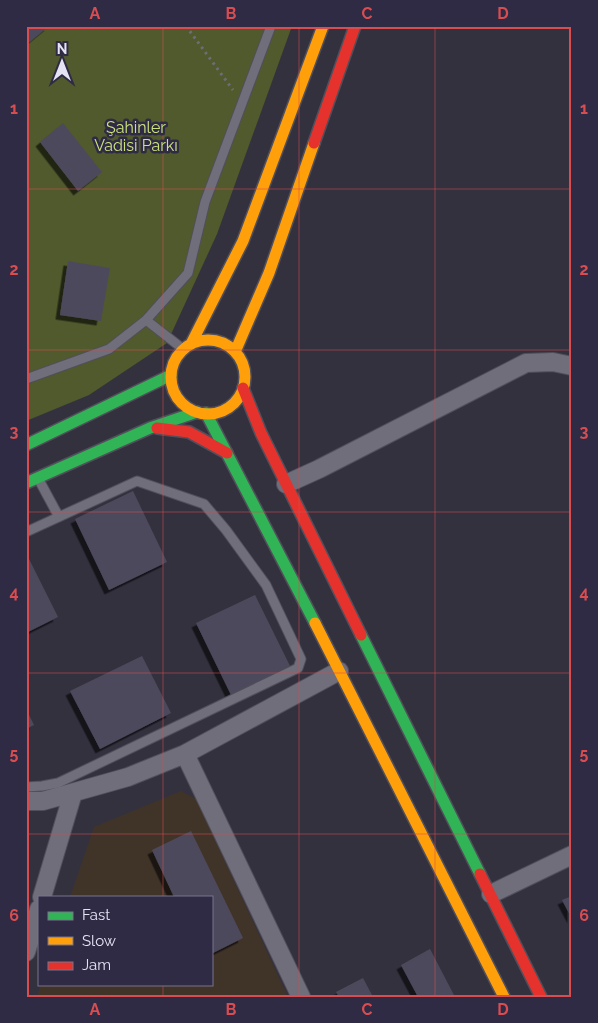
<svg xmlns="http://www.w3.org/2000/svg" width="598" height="1023" font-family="Raleway,sans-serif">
<defs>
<filter id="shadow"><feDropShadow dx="-4.5" dy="4.5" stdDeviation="0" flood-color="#0009"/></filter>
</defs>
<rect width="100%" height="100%" fill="#34313f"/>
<path fill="#403429" d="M181,791L196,799L288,997H37L41,984H211V897H70L94,827Z"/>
<path fill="#505a2c" d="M26,26H292L217,234L167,343L89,395L26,421Z"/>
<path fill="#4e495b" filter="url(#shadow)" d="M26,26H49L26,45Z
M63,123L102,172L78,191L40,142Z
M68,261L110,268L101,321L60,315Z
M133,491L167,562L109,590L75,519Z
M26,553L58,617L26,633Z
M255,595L290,666L231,695L196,623Z
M142,656L171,713L100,749L70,691Z
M26,709L34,725L26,729Z
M191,831L243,938L211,954V897H174L152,850Z
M572,896V919L562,900Z
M430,949L455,997H418L401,965Z
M363,978L373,997H339L336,992Z"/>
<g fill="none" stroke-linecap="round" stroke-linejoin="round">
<defs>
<path id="lane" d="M146,320L183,349
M26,379L109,349L146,320L188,273L205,202L271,26
M39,480L59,517
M26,532L137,481L204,504L226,530L266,585L301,659L298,668L58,783L42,786L26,787"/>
<path id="street" d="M286,484L319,469L526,363L553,362L572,366
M185,754L301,997
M26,801H43L128,777L185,754L339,671
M491,894L572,855
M42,897L73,793
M26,952L39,909"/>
<path id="fast" d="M206,413L315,623
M26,445L171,375
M26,483L150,428L197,412
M361,635L480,874"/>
<path id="slow" d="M171 377a37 37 0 1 1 74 0a37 37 0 1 1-74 0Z
M191,344L243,241L323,26
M235,352L269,273L314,143
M315,623L504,997"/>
<path id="jam" d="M314,143L355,26
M243,388L261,433L361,635
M157,428L189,432L227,453
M480,874L541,997"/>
</defs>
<use href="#lane" stroke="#514f5b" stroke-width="11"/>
<use href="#street" stroke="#514f5b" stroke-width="20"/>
<use href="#fast" stroke="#514f5b" stroke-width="14"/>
<use href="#slow" stroke="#514f5b" stroke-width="14"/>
<use href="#jam" stroke="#514f5b" stroke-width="14"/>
<path stroke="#6f6c77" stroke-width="3" stroke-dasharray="2.5 4" stroke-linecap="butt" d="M186,26L233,90"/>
<use href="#lane" stroke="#706e7a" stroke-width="9"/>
<use href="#street" stroke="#706e7a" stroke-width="18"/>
<use href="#fast" stroke="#30b455" stroke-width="11"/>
<use href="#slow" stroke="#ff9f0a" stroke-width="11"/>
<use href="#jam" stroke="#e5322d" stroke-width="11"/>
</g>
<path fill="none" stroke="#d94d51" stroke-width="1" stroke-opacity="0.55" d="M163,26V897M299,26V997M435,26V997M26,189H572M26,350H572M26,512H572M26,673H572M26,834H572M163,984V997"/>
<g text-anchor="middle" stroke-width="5" stroke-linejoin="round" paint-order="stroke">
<g font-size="16" fill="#cbe37f" stroke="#302b45">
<text x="136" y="133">Şahinler<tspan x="136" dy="18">Vadisi Parkı</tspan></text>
</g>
</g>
<rect width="598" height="1023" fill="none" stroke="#302b45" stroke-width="55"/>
<rect x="38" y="896" width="175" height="90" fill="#302b45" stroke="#78758b"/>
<rect x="48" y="912" width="25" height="8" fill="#30b455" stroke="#78758b"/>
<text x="82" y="920" font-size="15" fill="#e5e3f4">Fast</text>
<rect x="48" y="937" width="25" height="8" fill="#ff9f0a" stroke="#78758b"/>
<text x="82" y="946" font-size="15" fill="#e5e3f4">Slow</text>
<rect x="48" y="962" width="25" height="8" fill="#e5322d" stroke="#78758b"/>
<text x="82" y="970" font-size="15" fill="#e5e3f4">Jam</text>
<g transform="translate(62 62)" stroke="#302b45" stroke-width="4" paint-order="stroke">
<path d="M0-4L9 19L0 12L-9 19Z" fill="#e5e3f4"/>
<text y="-8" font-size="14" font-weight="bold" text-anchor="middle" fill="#e5e3f4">N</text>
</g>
<rect x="28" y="28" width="542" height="968" fill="none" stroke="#d94d51" stroke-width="2"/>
<g font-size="16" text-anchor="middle" font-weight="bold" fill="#d94d51">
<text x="95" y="19">A</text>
<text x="231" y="19">B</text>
<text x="367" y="19">C</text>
<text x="503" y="19">D</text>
<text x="14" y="114">1</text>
<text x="584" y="114">1</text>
<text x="14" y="275">2</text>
<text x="584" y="275">2</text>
<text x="14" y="437">3</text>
<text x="584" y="437">3</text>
<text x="14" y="598">4</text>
<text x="584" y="598">4</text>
<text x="14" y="759">5</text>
<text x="584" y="759">5</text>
<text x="14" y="921">6</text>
<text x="584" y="921">6</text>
<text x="95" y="1015">A</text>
<text x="231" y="1015">B</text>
<text x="367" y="1015">C</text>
<text x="503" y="1015">D</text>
</g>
</svg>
